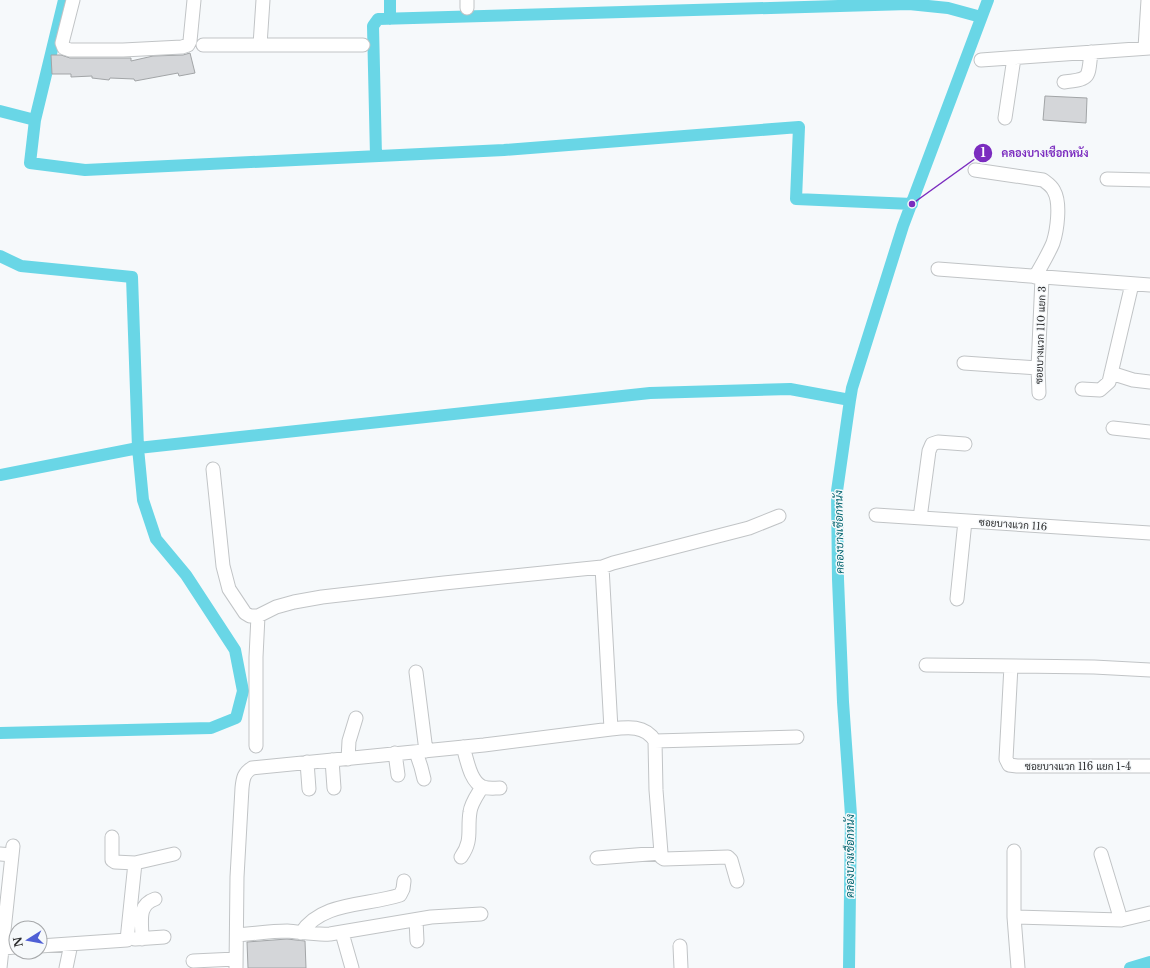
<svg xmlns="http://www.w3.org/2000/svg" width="1150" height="968" font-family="'Libre Baskerville',Sarabun,serif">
<rect width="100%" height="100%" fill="#f6f9fb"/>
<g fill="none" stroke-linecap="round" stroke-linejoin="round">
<path stroke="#69d6e6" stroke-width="12" d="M390,19V0
M0,111L35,120L30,163L85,170L504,150L799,127L796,199L912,204
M35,120L64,0
M376,156L373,26L378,19L909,4L948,8L981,17
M0,256L21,266L132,277L138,448L143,500L156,539L186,575L235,650L243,691L236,718L211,728L0,733
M0,475L138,448L650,393L790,389L850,400
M849,968L851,815L843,702L838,579L837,491L850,400L852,388L903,226L988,0
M1130,968L1150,962"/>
</g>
<path fill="#d4d6d9" stroke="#a2a5a7" d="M190,53L195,73L179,76L178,73L135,81L134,79L110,78L109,80L92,78V76L71,77V74H52L51,55H61L70,58H131V61L153,56L183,55Z
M1045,96L1087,98L1086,123L1043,120Z
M287,939L305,941L306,968H248L247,942Z"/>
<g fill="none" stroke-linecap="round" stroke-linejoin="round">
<defs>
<path id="minor" d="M73,0L62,43L64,48L70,50H123L182,47L188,45L190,41L194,0
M467,0V8
M203,45H363
M260,45L263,0
M1145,48L1148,0
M981,60L1150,48
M1064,82C1091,79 1088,78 1091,52
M1005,118L1014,58
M975,170L1043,180C1047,183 1052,186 1054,191C1061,203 1057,231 1053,243C1048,255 1041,266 1035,277
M1107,179L1150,180
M938,269L1150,285
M964,363L1038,368
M1111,373L1133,380L1150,382
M1082,389L1100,390L1109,382L1132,284
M1039,393L1038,368L1042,278
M1113,428L1150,432
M213,469L223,566L229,589L245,613L250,616H258L276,607L294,602L322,597L444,583L602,567L611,729
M876,515L1150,533
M920,518L929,451L932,444L938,442L965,444
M602,567L613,563L749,528L779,516
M957,599L965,521
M926,665L1094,667L1150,670
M1011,666L1006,759L1009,765L1017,766H1150
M416,672L426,751
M655,741L797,737
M256,746V657L258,616
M463,747C467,759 470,782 483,787C489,789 494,788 500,788
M416,752L421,767L424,779
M395,753L398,775
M348,759L349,741L356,718
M332,760L334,788
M307,762L309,789
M112,837V860L115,862L135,863
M1014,851V917L1018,968
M0,854L12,855
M1101,854L1121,920
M461,857C473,840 467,830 470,812C471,803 478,794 482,787
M597,858L661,853V857L664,859L728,857L731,860L737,881
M1014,917L1121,920L1150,913
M416,920L417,941
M301,933C322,901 367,906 400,895L403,889L404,881
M342,933L352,968
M237,935C253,934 270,931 287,931C301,932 315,935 330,934L431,917L481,914
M135,939L164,937
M142,939C142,922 137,905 155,899
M40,946L127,940L135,863L174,854
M680,946L681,968
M3,948L16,947
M193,961L236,959
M0,968L13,846
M66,968L71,944
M236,968L237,877L242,788C243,778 244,773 252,768L484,745L611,729C628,727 645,725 655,741L656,790L661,853"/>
</defs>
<use href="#minor" stroke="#c1c4c6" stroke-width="15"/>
<use href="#minor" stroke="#fff" stroke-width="13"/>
</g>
<g text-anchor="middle" stroke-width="3" stroke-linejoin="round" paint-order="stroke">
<g font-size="10" fill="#2e2f30" stroke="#f6f9fb">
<text transform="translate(1040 335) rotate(-88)" y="4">ซอยบางแวก 110 แยก 3</text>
<text transform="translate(1013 524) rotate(4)" y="4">ซอยบางแวก 116</text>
<text x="1078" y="770">ซอยบางแวก 116 แยก 1-4</text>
</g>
<g font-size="11" font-style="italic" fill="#00646f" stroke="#f6f9fb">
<text transform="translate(839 532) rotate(-91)" y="4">คลองบางเชือกหนัง</text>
<text transform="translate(850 856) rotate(-90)" y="4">คลองบางเชือกหนัง</text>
</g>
</g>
<path fill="none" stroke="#7b2cbf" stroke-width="1.5" d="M912 204L983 153"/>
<g fill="#7b2cbf" stroke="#f6f9fb" stroke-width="1.5">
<circle cx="912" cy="204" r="4"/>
<circle cx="983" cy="153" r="10"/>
</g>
<g font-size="12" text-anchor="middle" font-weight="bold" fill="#fff">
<text x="983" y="157">1</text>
</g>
<g font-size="11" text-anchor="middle" font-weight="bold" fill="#7b2cbf" stroke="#f6f9fb" stroke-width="3" stroke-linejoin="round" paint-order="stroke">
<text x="1045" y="157">คลองบางเชือกหนัง</text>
</g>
<g transform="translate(28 940) rotate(259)"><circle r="19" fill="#f6f9fb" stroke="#a6a8aa"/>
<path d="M0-3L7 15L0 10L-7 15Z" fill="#4f5fd5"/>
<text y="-6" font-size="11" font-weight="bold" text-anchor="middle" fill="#2e2f30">N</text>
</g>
</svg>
